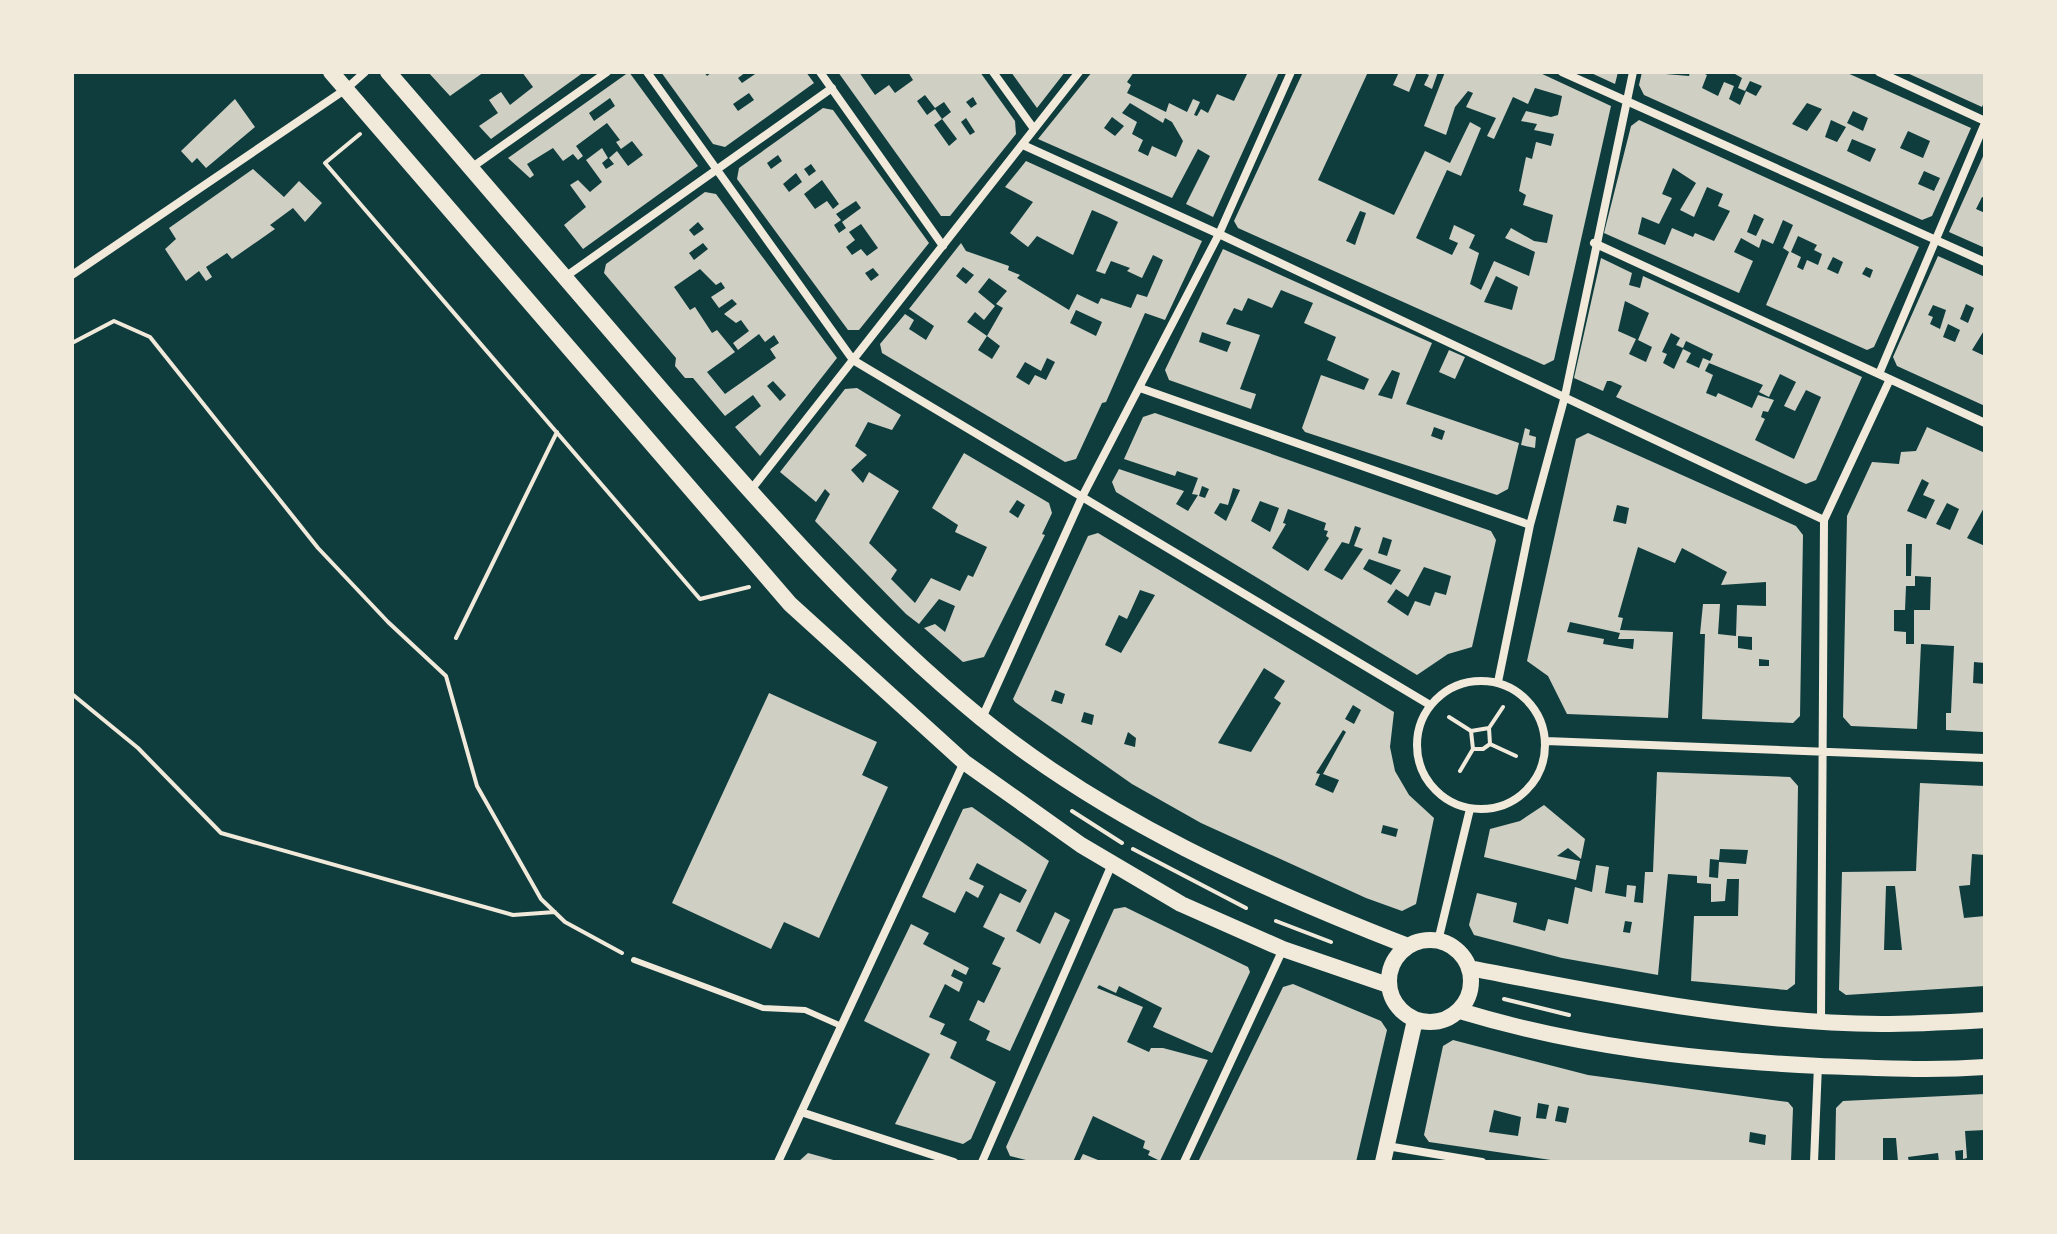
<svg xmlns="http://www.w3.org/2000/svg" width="2057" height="1234" font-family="Barlow,sans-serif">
<rect width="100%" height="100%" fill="#0f3d3e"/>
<path fill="#cfcfc3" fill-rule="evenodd" d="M428,72H484L450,96Z
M522,72H584L491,139L479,126L498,113L489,100L501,92L510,105L533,87Z
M629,72L698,166L583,249L564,225L586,207L570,185L578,180L590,192L602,182L586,160L602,148L608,158L602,163L606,169L614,164L609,158L617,151L628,166L643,155L632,141L621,149L616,142L620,140L607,123L576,146L583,156L578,160L573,154L563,161L553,148L527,164L534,175L530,178L508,158ZM610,98L615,106L594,121L589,113Z
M661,72H704L707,76L712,72H746L738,78L742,83L758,72H806L814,83L725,147L713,144ZM749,93L754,100L738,111L733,104Z
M838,72H859L875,95L889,85L895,93L913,80L908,72H980L1015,121L1016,134L950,216H941ZM925,95L935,108L944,102L951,112L942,119L957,139L949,146L934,125L942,119L935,109L927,115L917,101ZM973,97L977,104L971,108L966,102ZM966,118L975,132L970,135L961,122Z
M1011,72H1065L1037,108Z
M1092,72H1134L1127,82L1131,85L1127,93L1166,112L1169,103L1187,112L1193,99L1200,102L1194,115L1197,116L1201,109L1208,113L1217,94L1234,101L1248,72H1279L1213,217L1186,204L1210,156L1198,149L1172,198L1038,139ZM1130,103L1163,123L1165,118L1172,122L1183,141L1176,157L1152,146L1148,156L1138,151L1143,140L1132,134L1137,122L1122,113ZM1112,117L1124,126L1115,136L1104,128Z
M1303,72H1368L1318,180L1394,215L1425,151L1450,163L1470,122L1481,128L1461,176L1447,170L1416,238L1452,255L1458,243L1449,239L1454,225L1475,235L1469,248L1479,253L1470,284L1481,290L1494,261L1529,276L1535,252L1505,238L1511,228L1534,241L1547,243L1553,215L1523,205L1526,195L1519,191L1526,157L1532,159L1536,142L1551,146L1554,134L1534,130L1537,124L1521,121L1526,111L1551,117L1558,115L1562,96L1535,88L1528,104L1513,97L1494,139L1487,136L1496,118L1466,107L1473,93L1468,91L1455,107L1446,135L1424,126L1445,72H1538L1611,106L1554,360L1544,365L1238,228L1234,221ZM1360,211L1366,213L1355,245L1346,241ZM1496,276L1518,287L1512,310L1484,302Z
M1399,72H1417L1409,92L1393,85Z
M1422,72H1438L1432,89L1424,85L1429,75Z
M1589,72H1618L1615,84Z
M1642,72L1689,76L1690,72H1701L1707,75L1702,88L1718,96L1724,82L1734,86L1729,99L1740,105L1746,91L1756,96L1762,86L1750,81L1745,91L1738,88L1742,78L1735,74L1740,72H1845L1971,128L1932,216L1922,220L1644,95L1639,85ZM1807,103L1822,109L1807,131L1792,124ZM1853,111L1868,118L1863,131L1847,123ZM1831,120L1846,127L1837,142L1825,137ZM1908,131L1930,141L1923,158L1900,148ZM1852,139L1876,149L1870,162L1847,151ZM1924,171L1940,178L1934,191L1918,184Z
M1905,72H1982L1985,73V100L1982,107Z
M235,99L255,127L206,168L197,158L192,163L181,151Z
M823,108L833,110L929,243L859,330H848L737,179L739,168ZM778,155L782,161L771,169L767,163ZM811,164L816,171L809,176L804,169ZM796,173L802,182L789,192L783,184ZM822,180L839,204L833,209L827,201L815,209L804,194ZM856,201L861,208L842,222L846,228L839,233L834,225L841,220L836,214ZM861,224L878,248L867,256L861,249L852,255L846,247L855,240L849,232ZM873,268L879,275L871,281L865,273Z
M1639,120L1919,247L1874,347L1867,350L1766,305L1789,252L1783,248L1793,225L1783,220L1773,244L1762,239L1759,248L1741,238L1734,252L1753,261L1739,293L1604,233L1631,126ZM1673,168L1696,183L1680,210L1694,217L1707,187L1723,194L1718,206L1730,211L1714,241L1695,233L1693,237L1672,228L1665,245L1638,234L1642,217L1659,224L1672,198L1662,194ZM1754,214L1764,219L1756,236L1747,232ZM1798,236L1817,245L1814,250L1822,254L1818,265L1807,260L1803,270L1797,267L1801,257L1791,252ZM1833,257L1843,262L1838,274L1827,269ZM1866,267L1873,270L1870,278L1862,274Z
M1985,152V198L1982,197L1976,209L1985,213V248L1949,232Z
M1026,161L1202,241L1165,320L1145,313L1106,402L1102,403L1076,459L1065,462L882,353L880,344L905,314L914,320L909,329L926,340L934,326L909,309L961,243L966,251L1009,266L1008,270L1020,275L1017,278L1069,310L1077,294L1098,304L1101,298L1131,308L1137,294L1147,297L1163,260L1153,255L1142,278L1127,271L1130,268L1111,261L1105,274L1096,271L1118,222L1108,217L1092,210L1073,255L1037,236L1028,247L1010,233L1033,202L1005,187ZM963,267L974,275L966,284L956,276ZM989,278L1007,291L996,304L1003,308L987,336L1000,346L992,359L978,350L987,336L967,322L975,312L984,320L995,306L978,292ZM1076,310L1102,322L1096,336L1070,323ZM1047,358L1055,362L1046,380L1035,375L1029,385L1016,377L1025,362L1041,371Z
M253,169L284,197L299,181L322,203L305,222L293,208L270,225L275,229L232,259L227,253L206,267L212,277L206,281L199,271L186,281L165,249L176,239L169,228Z
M705,192L716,194L837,358L760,456L735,427L761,406L753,395L725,416L693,378H685L675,366L676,358L604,273L606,264ZM698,222L704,229L694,236L689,230ZM703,243L708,249L694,260L689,253ZM700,269L716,285L721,282L725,288L711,297L719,308L732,299L737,304L724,314L736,323L741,320L749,331L733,343L738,350L759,334L765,342L774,335L779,343L770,349L776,358L725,394L707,372L735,352L717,330L712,333L695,307L690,310L674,287ZM773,381L786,395L780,401L767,386Z
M1223,249L1432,343L1406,404L1519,443L1508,489L1497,495L1305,432L1302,428L1321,375L1364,390L1369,379L1327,360L1336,337L1304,323L1313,303L1281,290L1272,308L1248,298L1242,311L1234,308L1226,324L1260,335L1240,389L1256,394L1251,409L1169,380L1165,370ZM1202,332L1231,342L1227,352L1199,342ZM1392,370L1400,373L1392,399L1378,395ZM1434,427L1445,431L1442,440L1431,436Z
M1938,256L1985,277V329L1972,350L1985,356V406L1897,366L1893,357ZM1966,304L1974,308L1968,323L1960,319ZM1933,305L1946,310L1940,329L1930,324L1933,317L1928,315ZM1948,324L1960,330L1955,342L1943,337Z
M1601,258L1632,273L1629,285L1640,288L1643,276L1862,377L1816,480L1806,484L1616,397L1622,386L1611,381H1607L1603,391L1574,378ZM1625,301L1649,313L1638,340L1652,347L1646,362L1629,354L1636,339L1618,331ZM1671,333L1680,338L1676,345L1683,348L1686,341L1713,354L1710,361L1703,358L1699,368L1686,362L1691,353L1683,349L1674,369L1663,363L1667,354L1662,352ZM1709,363L1763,385L1759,392L1769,397L1780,374L1796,382L1784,406L1795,411L1806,390L1821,397L1794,459L1755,440L1765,419L1761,417L1763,411L1768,412L1774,400L1758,395L1752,408L1718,393L1716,397L1706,393L1713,375L1705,371Z
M1449,350L1465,357L1455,379L1439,372Z
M857,388L901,415L892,430L868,422L855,446L867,455L851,470L863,483L869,472L899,491L869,543L897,570L891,579L915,603L931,578L960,591L968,575L973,577L987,547L955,532L958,525L932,508L964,453L1049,503L1052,513L1042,534L1045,535L984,657L963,662L924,628L935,624L945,632L955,606L939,599L919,624L906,614L815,521L830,494L825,489L816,502L780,472L845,389ZM1017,500L1025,505L1018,518L1009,512Z
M1155,413L1491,531L1496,540L1472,647L1448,654L1417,675L1116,492L1112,482L1119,469L1184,491L1176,504L1188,511L1198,495L1192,494L1198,478L1177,471L1175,476L1124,459L1143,417ZM1202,486L1209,489L1205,498L1199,496ZM1233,488L1240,490L1226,521L1214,513L1220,503L1228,505ZM1260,501L1279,508L1270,532L1251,521ZM1288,509L1326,523L1324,530L1328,531L1326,536L1329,538L1308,571L1272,548L1286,524L1283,523ZM1355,526L1361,528L1354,546L1363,549L1342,580L1324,570L1342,542L1349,544ZM1383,537L1392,540L1387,556L1378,553ZM1369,559L1401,570L1391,585L1363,569ZM1424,567L1451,576L1446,595L1435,592L1430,606L1415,601L1408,616L1387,602L1396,589L1408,597Z
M1927,427L1985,453V506L1967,538L1985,546V663L1974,662L1973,683L1985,684L1983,732L1946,730V713H1951L1954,646L1921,644L1917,729L1851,726L1843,717L1847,516L1872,462L1899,464L1901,452L1916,451ZM1922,479L1929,483L1923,495L1935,500L1926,519L1907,511ZM1947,503L1959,509L1950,530L1936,524ZM1906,544H1912L1911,576H1906ZM1915,576L1931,577L1930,610H1914V644H1906V632L1894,631V610H1905L1906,586H1915Z
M1525,428L1530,430L1529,435L1536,437L1535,448L1521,445Z
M1588,433L1796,526L1803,535L1800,716L1793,723L1702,719L1705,634H1700L1703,604H1720L1718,634L1736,636L1737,605L1766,606V582L1721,585L1727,572L1682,548L1675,563L1638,547L1618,617L1623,618L1620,630L1673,632L1668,718L1567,714L1548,676L1527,661L1576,439ZM1617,505L1629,508L1626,524L1613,521ZM1570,622L1620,633L1618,639H1634L1633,649L1603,644L1604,639L1567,632ZM1738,636L1752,637V650L1738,648ZM1759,659L1769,660V666H1759Z
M1098,533L1394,712L1390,747L1395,771L1409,795L1434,818L1416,904L1402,911L1366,898L1201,823L1132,784L1015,702L1013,699L1088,536ZM1140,590L1155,595L1121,653L1105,645L1119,615L1127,619ZM1264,668L1285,681L1274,698L1281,703L1251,752L1218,743ZM1055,690L1065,694L1062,704L1051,701ZM1353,705L1361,710L1354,724L1345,719ZM1084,712L1094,715L1092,725L1081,722ZM1343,730L1346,732L1323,774L1339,780L1333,793L1315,785L1320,774L1316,773ZM1128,732L1136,738L1135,747L1124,744ZM1383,825L1398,829L1396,837L1381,833Z
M769,693L877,742L862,775L888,787L819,938L784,922L771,949L672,903Z
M1657,772L1790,777L1798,786L1795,984L1787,990L1691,981L1694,916H1738L1739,879H1727L1725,901L1711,902V884L1697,883V876L1668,874L1658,975L1562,958L1474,935L1469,925L1477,893L1517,903L1513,922L1545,931L1548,919L1568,924L1575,887L1592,892L1596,865L1609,867L1605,893L1626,897L1627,885L1636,886L1634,902L1643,903L1645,872H1653ZM1720,849L1748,850L1746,864L1719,862L1718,878L1709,877L1710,859L1719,860ZM1625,921L1632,922L1630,933L1623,932Z
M1920,783L1985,786V855L1972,854L1970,885L1959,886L1964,918L1985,916V986L1846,995L1839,990L1842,872L1916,871ZM1886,886H1895L1902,950H1884Z
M1544,805L1585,839L1581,859L1568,848L1557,856L1580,861L1576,880L1484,857L1490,829L1520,821Z
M972,807L1049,861L1016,931L1040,944L1055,912L1070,920L1010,1051L986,1040L990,1031L969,1020L978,1000L984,1003L1001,968L992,964L1005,938L983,927L1000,893L1020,903L1027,890L977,863L969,879L984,886L978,898L966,891L955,913L922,897L963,809Z
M1125,907L1248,967L1250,972L1212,1053L1153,1027L1162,1008L1119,986L1116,993L1099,985L1097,988L1143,1007L1127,1042L1149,1052L1151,1048H1163L1208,1060L1160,1161L1148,1155L1150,1151L1143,1148L1145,1141L1093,1116L1073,1162H1034L1010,1156L1006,1147L1114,909Z
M911,924L929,933L923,944L969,968L966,975L954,969L951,976L963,982L959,992L945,984L929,1017L945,1024L940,1034L957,1042L950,1058L996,1082L971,1139L963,1144L895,1124L930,1054L864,1021Z
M1293,984L1381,1021L1387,1030L1356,1162H1198L1283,987Z
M1453,1040L1588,1075L1788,1102L1793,1108L1791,1162H1564L1429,1142L1424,1135L1443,1046ZM1538,1103L1549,1105L1546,1119L1536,1118ZM1558,1106L1569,1108L1566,1123L1555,1121ZM1494,1110L1521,1117L1518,1136L1489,1132ZM1750,1132L1766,1135L1765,1145L1749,1142Z
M1985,1094V1130L1965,1131L1967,1158L1963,1159V1150L1955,1151L1956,1162H1939L1938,1153L1908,1157L1909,1162H1898L1896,1138H1883V1162H1835L1836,1108L1843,1101Z
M808,1153L837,1161V1162H798Z
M1083,1154L1103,1162H1079Z"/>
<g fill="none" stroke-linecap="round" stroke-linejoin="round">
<path stroke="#f1e9da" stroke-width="4" d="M360,134L325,163L700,599L749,587
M72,343L114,321L150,337L318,548L388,622L446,676L477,786L541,899L565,922L622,953
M456,638L557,432
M72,694L138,748L221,833L513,915L555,912
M1449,717L1471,731L1489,728L1490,744L1516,756
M1489,728L1503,707
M1471,731L1473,749
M1460,771L1473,749H1483L1490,744
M1072,811L1122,843
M1133,849L1246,908
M1276,921L1331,942
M1504,999L1569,1015"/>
<path stroke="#f1e9da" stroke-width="6" d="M634,960L763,1008L805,1010L839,1025"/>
<path stroke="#f1e9da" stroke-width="8" d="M647,72L853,360L1430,705
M820,72L943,246
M993,72L1034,129
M1562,72L1985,262
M1879,72L1985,121
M1023,145L1219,234L1824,520
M471,168L607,72
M1594,243L1985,423
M72,275L346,89L365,72
M565,277L832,88
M1879,374L1985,123
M1140,388L1530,525
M750,491L1079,72
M1417 745a64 64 0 1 1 128 0a64 64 0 1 1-128 0Z
M1498,682L1530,525L1565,396L1633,72
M982,718L1082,497L1219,234L1291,72
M1546,741L1985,758
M1438,941L1470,809
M1821,1020L1824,520L1890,379
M801,1112L954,1162
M1387,1146L1482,1162
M778,1162L964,762
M982,1162L1112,864
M1184,1162L1283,949
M1814,1162L1818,1065"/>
<path stroke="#f1e9da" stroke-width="16" d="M331,72L790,604L964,762L1081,845L1181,904L1283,949L1388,985
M388,72C481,179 573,287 665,394C764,508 864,622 981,718C1108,821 1257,887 1408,946
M1389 981a41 41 0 1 1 82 0a41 41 0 1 1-82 0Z
M1469,968C1605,994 1742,1023 1881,1024C1916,1024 1950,1022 1985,1020
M1460,1011C1579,1047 1697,1060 1820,1066C1876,1068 1930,1071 1985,1067
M1383,1162L1415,1020"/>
</g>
<rect width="2057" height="1234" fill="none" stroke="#f1e9da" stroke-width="148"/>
</svg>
